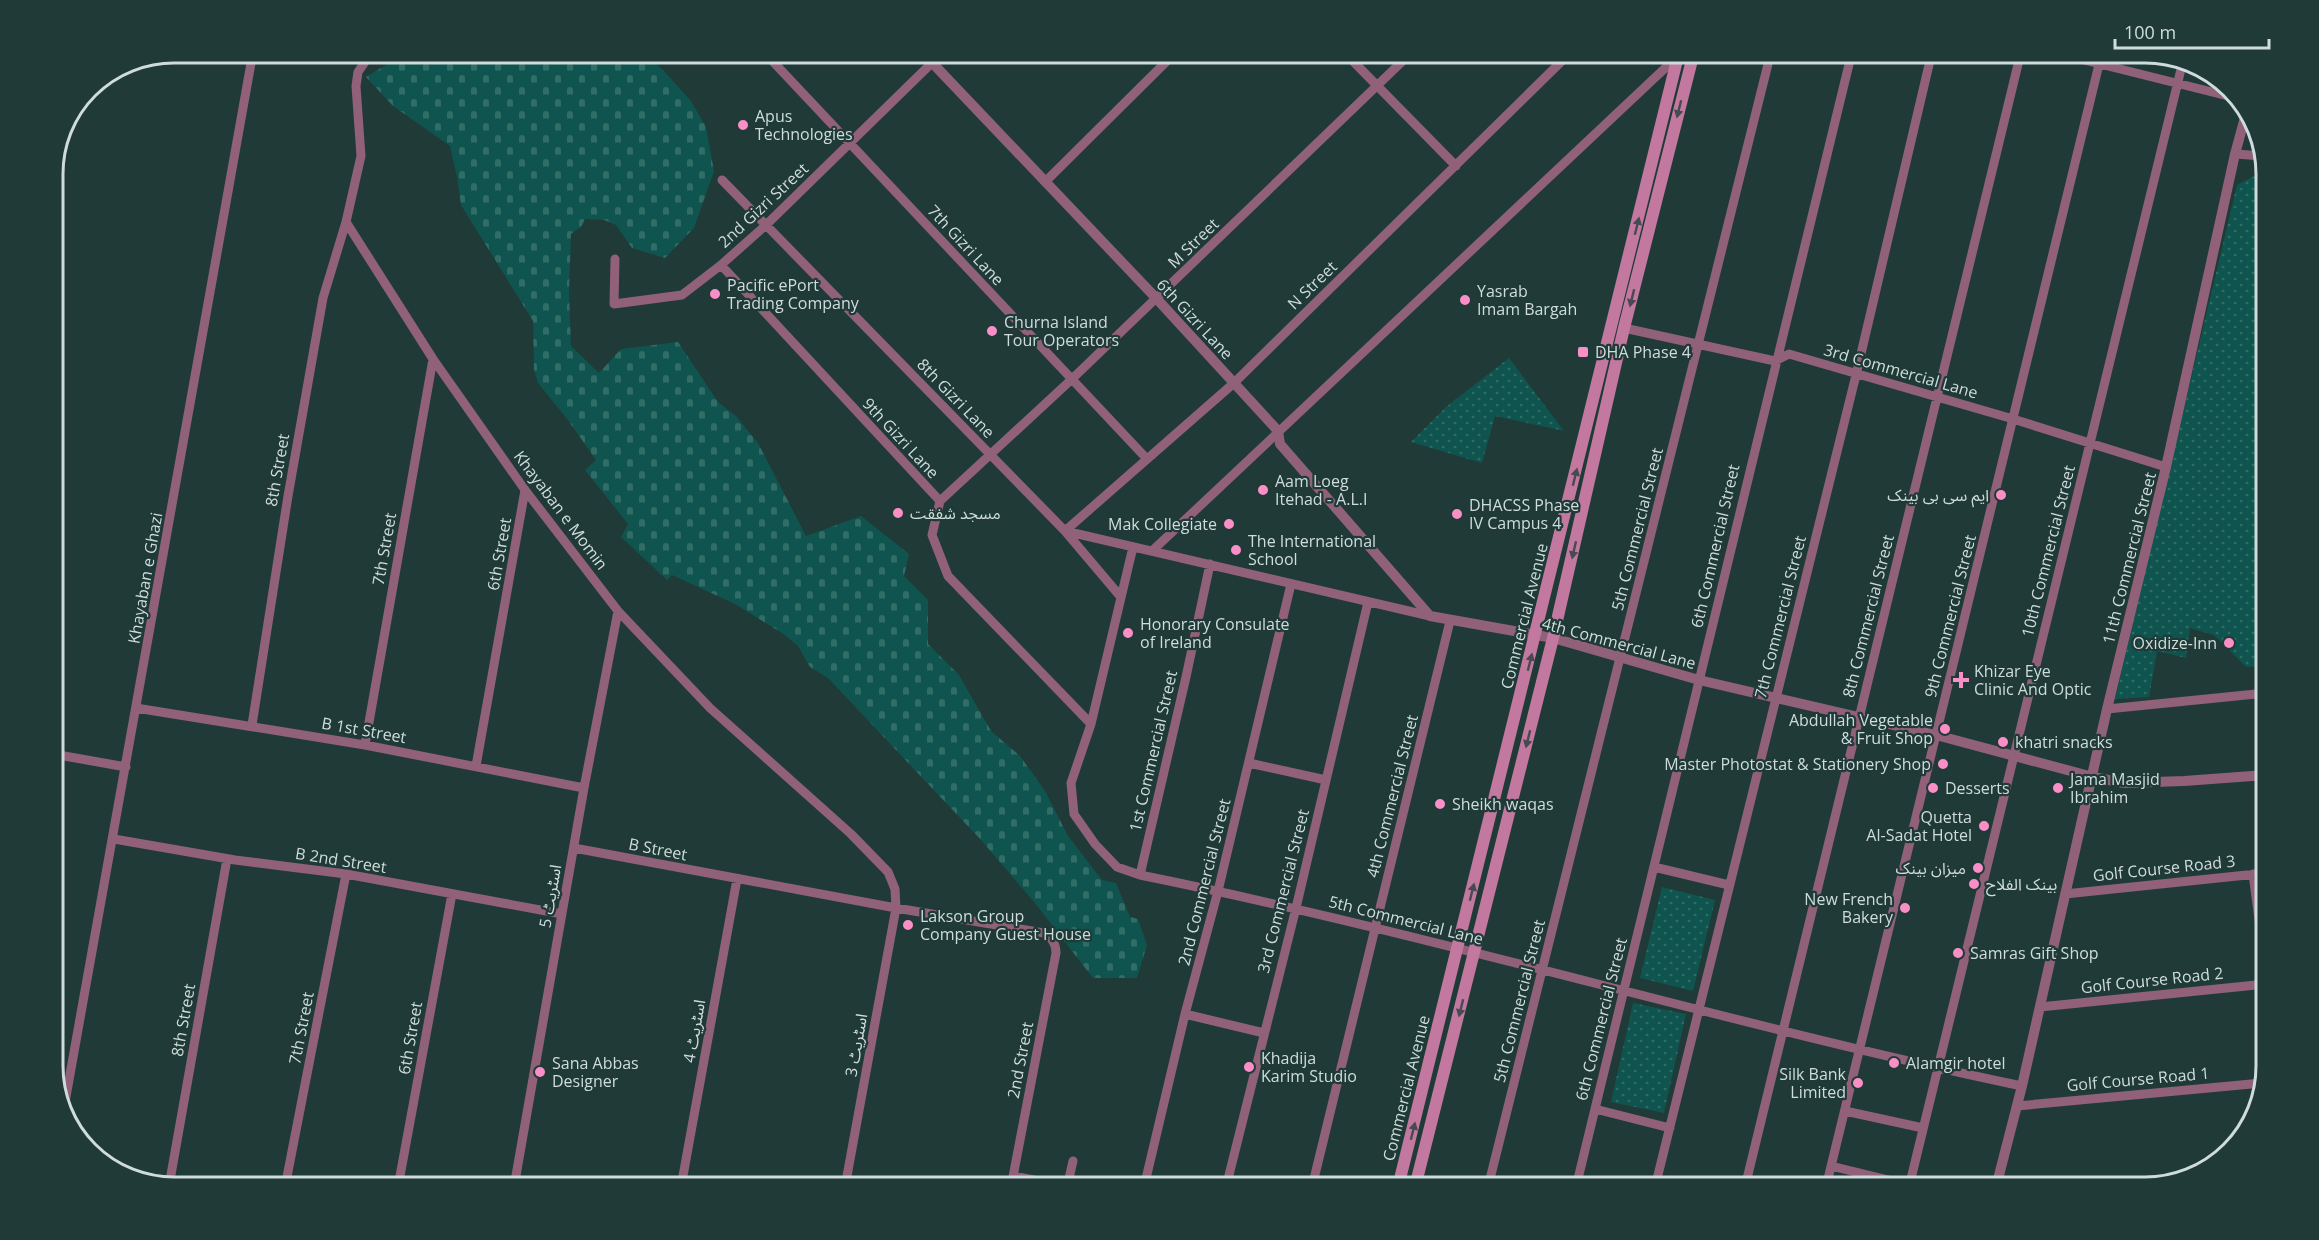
<svg xmlns="http://www.w3.org/2000/svg" width="2319" height="1240" font-family="'Open Sans','Noto Sans Arabic',sans-serif">
<defs>
<pattern id="cemetery-stones" width="16" height="16" patternUnits="userSpaceOnUse" patternTransform="scale(1.5)"><rect width="16" height="16" fill="#0f544e"/><path d="M2 7V4a2 2 0 0 1 4 0v3zM10 15v-3a2 2 0 0 1 4 0v3z" fill="#316c67"/></pattern>
<pattern id="park-dots" width="8" height="8" patternUnits="userSpaceOnUse" patternTransform="scale(1.5)"><rect width="8" height="8" fill="#0f544e"/><path d="M2 2h.1M6 6h.1" fill="none" stroke="#316c67" stroke-width="1.8" stroke-linecap="round"/></pattern>
</defs>
<rect width="100%" height="100%" fill="#203a37"/>
<path fill="url(#cemetery-stones)" d="M406,53H644L663,70L691,101L706,127L714,171L694,228L665,258L632,248L616,225L604,220L585,219L581,227L571,234L569,293L571,346L599,373L621,349L678,342L718,402L736,416L758,443L806,536L861,516L909,554L904,576L928,600V644L959,675L991,731L1020,756L1045,791L1068,836L1102,880L1116,883L1130,917L1138,919L1147,945L1137,978H1093L1034,902L981,840L828,678L810,667L798,646L782,633L735,604L672,575L667,580L621,537L628,524L585,470L596,460L568,420L538,383L534,370L533,321L461,205L457,177L450,146L393,106L366,77Z"/>
<path fill="url(#park-dots)" d="M2266,170V666L2246,667L2214,635L2190,628L2186,658L2157,651L2149,697L2115,699L2237,185Z
M1509,358L1564,431L1495,416L1482,463L1411,442L1446,407Z
M1662,887L1715,900L1693,991L1640,978Z
M1633,1003L1686,1014L1664,1113L1611,1102Z"/>
<g fill="none" stroke-linecap="round" stroke-linejoin="round">
<path stroke="#906179" stroke-width="9" d="M764,52L1147,459
M1344,52L1456,166
M2052,52L2236,98
M2235,154L2263,156
M722,180L1065,531L1120,596
M1045,182L1176,52
M346,222L433,359L525,490L618,611L710,708L851,834L888,872L895,889L896,908L845,1187
M615,259L614,304L682,295L721,265L766,225L943,52
M721,265L940,501
M1624,328L1775,361L1789,354L2013,419L2166,467
M940,501L1072,379L1412,52
M940,501L932,535L948,576L1091,724
M1065,531L1234,383L1571,52
M1065,531L1430,616
M1133,547L1091,724L1071,783L1074,814L1095,844L1117,867L1140,875C1437,935 1726,1024 2022,1086
M1152,551L1679,55
M136,708L365,745L584,788
M2107,709L2266,693
M252,725L288,496L323,298L346,222L361,156L356,86L358,72L367,59L375,52
M365,745L433,359
M53,754L126,767
M1249,763L1326,780
M476,766L525,490
M114,839L235,860L346,874L562,914
M574,848L896,908L1044,933C1052,939 1056,943 1056,953L1011,1187
M1654,867L1729,885
M2253,874L2266,973
M1140,875L1186,677L1210,564
M2065,894L2266,873
M2040,1007L2266,984
M1185,1014L1264,1033
M2017,1106L2262,1083
M64,1108L253,52
M1595,1109L1670,1128
M1845,1111L1923,1128
M1831,1166L1909,1185
M1014,1176L1067,1187
M169,1186L227,859
M285,1187L346,874
M398,1187L452,894
M514,1187L584,788L618,611
M681,1187L737,879
M1067,1187L1073,1161
M1144,1187L1185,1014L1218,891L1291,584
M1226,1187L1296,908L1368,602
M1312,1187L1450,621
M1488,1187L1771,52
M1576,1187L1852,52
M1655,1187L1856,375L1932,52
M1745,1187L2021,52
M1826,1187L2102,52
M1909,1187L2183,61"/>
<path stroke="#906179" stroke-width="10" d="M922,52L1156,298L1278,431L1280,444L1430,616L1553,638L1699,680L1936,735L2093,777L2124,783L2184,781L2266,775
M1996,1187L2022,1086L2107,709L2166,467L2235,154L2247,110"/>
<path stroke="#c2789f" stroke-width="12" d="M1398,1187L1679,52
M1415,1187L1553,638L1624,328L1694,52"/>
</g>
<defs><path id="oneway-solid" d="M-6-.8H1V-3.2L6.5 0L1 3.2V.8H-6Z" transform="scale(1.5)"/></defs>
<g fill="#484a51">
<use href="#oneway-solid" transform="translate(1679 109) rotate(104)"/>
<use href="#oneway-solid" transform="translate(1637 226) rotate(-76)"/>
<use href="#oneway-solid" transform="translate(1632 298) rotate(104)"/>
<use href="#oneway-solid" transform="translate(1575 477) rotate(-76)"/>
<use href="#oneway-solid" transform="translate(1574 550) rotate(103)"/>
<use href="#oneway-solid" transform="translate(1530 662) rotate(-76)"/>
<use href="#oneway-solid" transform="translate(1528 739) rotate(104)"/>
<use href="#oneway-solid" transform="translate(1472 892) rotate(-76)"/>
<use href="#oneway-solid" transform="translate(1461 1008) rotate(104)"/>
<use href="#oneway-solid" transform="translate(1413 1131) rotate(-76)"/>
</g>
<g fill="#fa8fc8" stroke="#203a37" stroke-width="2">
<circle cx="743" cy="125" r="6"/>
<circle cx="715" cy="294" r="6"/>
<circle cx="1465" cy="300" r="6"/>
<circle cx="992" cy="331" r="6"/>
<rect x="1577" y="346" width="12" height="12" rx="3"/>
<circle cx="1263" cy="490" r="6"/>
<circle cx="2001" cy="495" r="6"/>
<circle cx="898" cy="513" r="6"/>
<circle cx="1457" cy="514" r="6"/>
<circle cx="1229" cy="524" r="6"/>
<circle cx="1236" cy="550" r="6"/>
<circle cx="1128" cy="633" r="6"/>
<circle cx="2229" cy="643" r="6"/>
<path d="M1958 671h6v6h6v6h-6v6h-6v-6h-6v-6h6z"/>
<circle cx="1945" cy="729" r="6"/>
<circle cx="2003" cy="742" r="6"/>
<circle cx="1943" cy="764" r="6"/>
<circle cx="1933" cy="788" r="6"/>
<circle cx="2058" cy="788" r="6"/>
<circle cx="1440" cy="804" r="6"/>
<circle cx="1984" cy="826" r="6"/>
<circle cx="1978" cy="868" r="6"/>
<circle cx="1974" cy="884" r="6"/>
<circle cx="1905" cy="908" r="6"/>
<circle cx="908" cy="925" r="6"/>
<circle cx="1958" cy="953" r="6"/>
<circle cx="1894" cy="1063" r="6"/>
<circle cx="1249" cy="1067" r="6"/>
<circle cx="540" cy="1072" r="6"/>
<circle cx="1858" cy="1083" r="6"/>
</g>
<g text-anchor="middle" stroke-width="4.5" stroke-linejoin="round" paint-order="stroke">
<g font-size="16" fill="#cedddb" stroke="#203a37" text-anchor="start">
<text x="755" y="122">Apus<tspan x="755" dy="18">Technologies</tspan></text>
<text x="727" y="291">Pacific ePort<tspan x="727" dy="18">Trading Company</tspan></text>
<text x="1477" y="297">Yasrab<tspan x="1477" dy="18">Imam Bargah</tspan></text>
<text x="1004" y="328">Churna Island<tspan x="1004" dy="18">Tour Operators</tspan></text>
<text x="1595" y="358">DHA Phase 4</text>
<text x="1275" y="487">Aam Loeg<tspan x="1275" dy="18">Itehad - A.L.I</tspan></text>
<text x="1989" y="501" text-anchor="end">ایم سی بی بینک</text>
<text x="1469" y="511">DHACSS Phase<tspan x="1469" dy="18">IV Campus 4</tspan></text>
<text x="910" y="519">مسجد شفقت</text>
<text x="1217" y="530" text-anchor="end">Mak Collegiate</text>
<text x="1248" y="547">The International<tspan x="1248" dy="18">School</tspan></text>
<text x="1140" y="630">Honorary Consulate<tspan x="1140" dy="18">of Ireland</tspan></text>
<text x="2217" y="649" text-anchor="end">Oxidize-Inn</text>
<text x="1974" y="677">Khizar Eye<tspan x="1974" dy="18">Clinic And Optic</tspan></text>
<text x="1933" y="726" text-anchor="end">Abdullah Vegetable<tspan x="1933" dy="18">&amp; Fruit Shop</tspan></text>
<text x="2015" y="748">khatri snacks</text>
<text x="1931" y="770" text-anchor="end">Master Photostat &amp; Stationery Shop</text>
<text x="2070" y="785">Jama Masjid<tspan x="2070" dy="18">Ibrahim</tspan></text>
<text x="1945" y="794">Desserts</text>
<text x="1452" y="810">Sheikh waqas</text>
<text x="1972" y="823" text-anchor="end">Quetta<tspan x="1972" dy="18">Al-Sadat Hotel</tspan></text>
<text x="1966" y="874" text-anchor="end">میزان بینک</text>
<text x="1986" y="890">بینک الفلاح</text>
<text x="1893" y="905" text-anchor="end">New French<tspan x="1893" dy="18">Bakery</tspan></text>
<text x="920" y="922">Lakson Group<tspan x="920" dy="18">Company Guest House</tspan></text>
<text x="1970" y="959">Samras Gift Shop</text>
<text x="1261" y="1064">Khadija<tspan x="1261" dy="18">Karim Studio</tspan></text>
<text x="552" y="1069">Sana Abbas<tspan x="552" dy="18">Designer</tspan></text>
<text x="1906" y="1069">Alamgir hotel</text>
<text x="1846" y="1080" text-anchor="end">Silk Bank<tspan x="1846" dy="18">Limited</tspan></text>
</g>
<g font-size="16" fill="#cedddb" stroke="#203a37">
<text transform="translate(763 205) rotate(-43)" y="6">2nd Gizri Street</text>
<text transform="translate(1193 243) rotate(-44)" y="6">M Street</text>
<text transform="translate(966 245) rotate(47)" y="6">7th Gizri Lane</text>
<text transform="translate(1312 285) rotate(-44)" y="6">N Street</text>
<text transform="translate(1195 319) rotate(47)" y="6">6th Gizri Lane</text>
<text transform="translate(1901 371) rotate(16)" y="6">3rd Commercial Lane</text>
<text transform="translate(956 398) rotate(46)" y="6">8th Gizri Lane</text>
<text transform="translate(901 438) rotate(47)" y="6">9th Gizri Lane</text>
<text transform="translate(277 470) rotate(-80)" y="6">8th Street</text>
<text transform="translate(561 510) rotate(53)" y="6">Khayaban e Momin</text>
<text transform="translate(1637 529) rotate(-76)" y="6">5th Commercial Street</text>
<text transform="translate(1715 546) rotate(-77)" y="6">6th Commercial Street</text>
<text transform="translate(384 549) rotate(-80)" y="6">7th Street</text>
<text transform="translate(2048 551) rotate(-76)" y="6">10th Commercial Street</text>
<text transform="translate(499 554) rotate(-80)" y="6">6th Street</text>
<text transform="translate(2129 558) rotate(-76)" y="6">11th Commercial Street</text>
<text transform="translate(145 578) rotate(-80)" y="6">Khayaban e Ghazi</text>
<text transform="translate(1524 616) rotate(-76)" y="6">Commercial Avenue</text>
<text transform="translate(1868 616) rotate(-76)" y="6">8th Commercial Street</text>
<text transform="translate(1950 616) rotate(-76)" y="6">9th Commercial Street</text>
<text transform="translate(1780 617) rotate(-76)" y="6">7th Commercial Street</text>
<text transform="translate(1619 643) rotate(15)" y="6">4th Commercial Lane</text>
<text transform="translate(364 730) rotate(10)" y="6">B 1st Street</text>
<text transform="translate(1153 751) rotate(-77)" y="6">1st Commercial Street</text>
<text transform="translate(1392 796) rotate(-76)" y="6">4th Commercial Street</text>
<text transform="translate(658 849) rotate(11)" y="6">B Street</text>
<text transform="translate(341 860) rotate(9)" y="6">B 2nd Street</text>
<text transform="translate(2164 868) rotate(-6)" y="6">Golf Course Road 3</text>
<text transform="translate(1204 882) rotate(-76)" y="6">2nd Commercial Street</text>
<text transform="translate(1283 891) rotate(-76)" y="6">3rd Commercial Street</text>
<text transform="translate(550 896) rotate(-80)" y="6">اسٹریٹ 5</text>
<text transform="translate(1406 920) rotate(14)" y="6">5th Commercial Lane</text>
<text transform="translate(2152 980) rotate(-6)" y="6">Golf Course Road 2</text>
<text transform="translate(1519 1001) rotate(-76)" y="6">5th Commercial Street</text>
<text transform="translate(1601 1019) rotate(-76)" y="6">6th Commercial Street</text>
<text transform="translate(183 1020) rotate(-80)" y="6">8th Street</text>
<text transform="translate(301 1028) rotate(-79)" y="6">7th Street</text>
<text transform="translate(694 1031) rotate(-80)" y="6">اسٹریٹ 4</text>
<text transform="translate(410 1038) rotate(-80)" y="6">6th Street</text>
<text transform="translate(856 1045) rotate(-80)" y="6">اسٹریٹ 3</text>
<text transform="translate(1020 1060) rotate(-79)" y="6">2nd Street</text>
<text transform="translate(2138 1079) rotate(-5)" y="6">Golf Course Road 1</text>
<text transform="translate(1406 1088) rotate(-76)" y="6">Commercial Avenue</text>
</g>
</g>
<path d="M0 0H2319V1240H0ZM174 63H2145A111 111 0 0 1 2256 174V1066A111 111 0 0 1 2145 1177H174A111 111 0 0 1 63 1066V174A111 111 0 0 1 174 63Z" fill="#203a37" fill-rule="evenodd"/>
<path fill="none" stroke="#cedddb" stroke-width="3" d="M174 63H2145A111 111 0 0 1 2256 174V1066A111 111 0 0 1 2145 1177H174A111 111 0 0 1 63 1066V174A111 111 0 0 1 174 63Z"/>
<path d="M2115 39v9h154v-9" fill="none" stroke="#cedddb" stroke-width="3"/>
<text x="2124" y="39" font-size="18" fill="#cedddb" stroke="#203a37" stroke-width="4.5" paint-order="stroke">100 m</text>
</svg>
